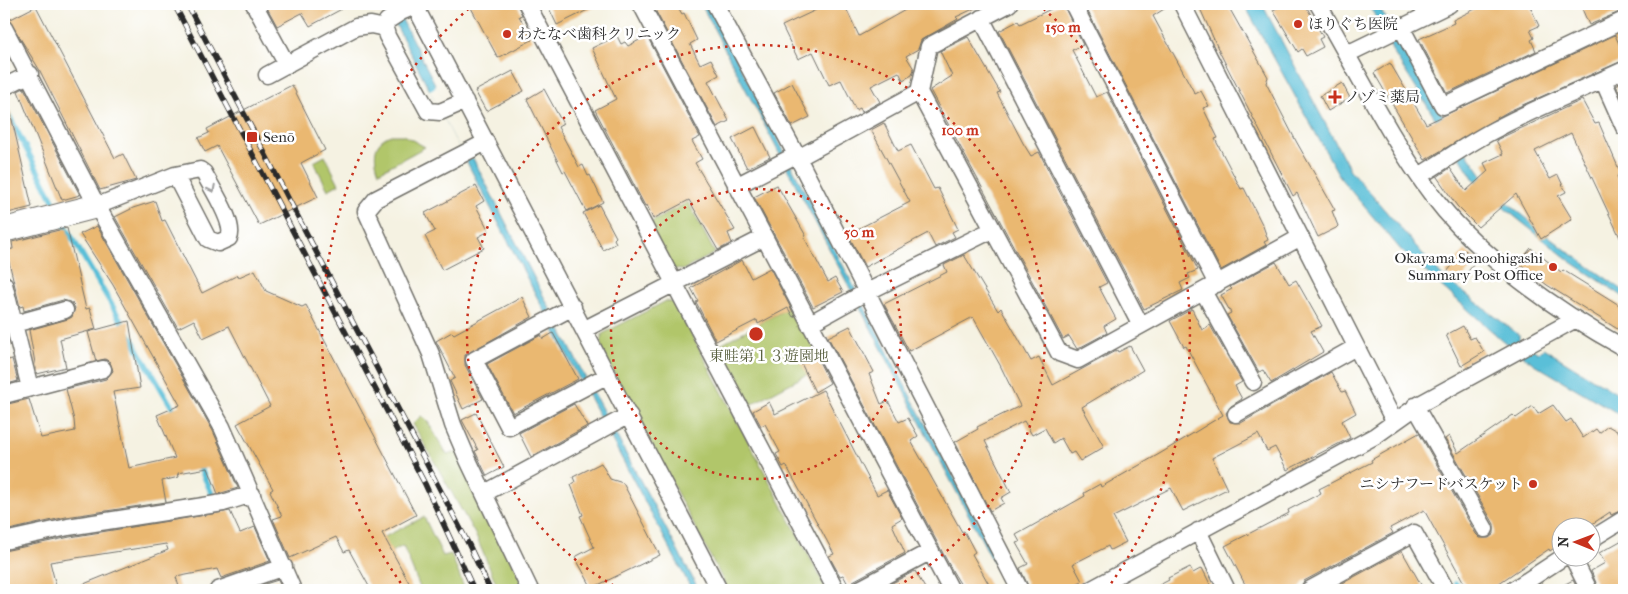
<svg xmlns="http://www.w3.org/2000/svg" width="1628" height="594" font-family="'IM FELL French Canon','Noto Serif JP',serif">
<rect width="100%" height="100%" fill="#fff"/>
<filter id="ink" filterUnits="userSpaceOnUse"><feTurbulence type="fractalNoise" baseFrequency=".02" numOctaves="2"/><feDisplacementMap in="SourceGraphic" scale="10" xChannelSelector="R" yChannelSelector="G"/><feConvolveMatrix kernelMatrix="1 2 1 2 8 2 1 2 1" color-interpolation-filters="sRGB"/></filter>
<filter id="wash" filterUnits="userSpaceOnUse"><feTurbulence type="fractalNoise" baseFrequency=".0096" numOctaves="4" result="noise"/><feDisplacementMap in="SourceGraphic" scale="20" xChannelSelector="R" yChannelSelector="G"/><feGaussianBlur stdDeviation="1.12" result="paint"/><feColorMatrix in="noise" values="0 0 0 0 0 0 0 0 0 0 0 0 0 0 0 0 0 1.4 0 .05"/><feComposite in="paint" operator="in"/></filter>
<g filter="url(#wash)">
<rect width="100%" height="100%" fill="#f5f2e2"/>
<path fill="#b1c66a" stroke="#6e784a" d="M391,135H403L425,147L379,172C373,156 373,141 391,135Z
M325,156L339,184L328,190L314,162Z
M688,202L715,253L683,270L672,269L648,224Z
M666,301L675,303L827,590H728L601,348L602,334Z
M792,306L823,366L746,407L715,347Z
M421,416L428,422L447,455L460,451L526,590H499L475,534L413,424Z
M424,517L443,556L451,554L465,590H421L403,546L366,564L360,549Z"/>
<path fill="#5abfd8" stroke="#427582" d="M385,4H394L586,379L699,590H692L580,380Z
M701,4H708L912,399L1014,590H1008Z
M1244,4H1262L1350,170L1441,275L1519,335V340L1538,353L1543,348L1624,398V417L1534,364L1503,341L1401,250L1341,179Z
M1369,4H1377L1457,139L1494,192L1566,250L1624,291V297L1570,261L1488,195L1473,178L1393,52Z"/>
<path fill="#f5f2e2" d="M436,84L474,158L465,159L429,90L435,88Z"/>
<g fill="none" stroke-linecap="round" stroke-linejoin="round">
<path stroke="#5abfd8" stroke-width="5.5" d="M4,106L53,200
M64,224L176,414
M198,463L216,503
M241,564L252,590
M1456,584L1459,590"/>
</g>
<g id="blocks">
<path fill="#eab871" d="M265,4H351L310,26L302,13L277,26Z
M469,4H517L522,15L519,16L532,40L498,58Z
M547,4H600L557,25Z
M652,4H676L682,14L684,13L697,40L690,44L700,64L711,59L719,75L708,81L729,121L717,127Z
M813,4H844L859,36L907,9L904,4H984L956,17L958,19L921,40L918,49L906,56L914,69L912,75L903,80L899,72L871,86L880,102L862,112L860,108L856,110L841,80L829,85L813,52L798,59L782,26L816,10Z
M1061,4H1063L1083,45L1072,50L1096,97L1107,92L1198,270L1188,274L1190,278L1180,283L1183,290L1144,309L999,31L1018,21L1020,24Z
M1084,4H1172L1153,16L1195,94L1201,91L1209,106L1203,108L1218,138L1215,139L1241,189L1244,188L1263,226L1268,240L1264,242L1266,245L1221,270Z
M1198,4H1227L1268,77L1266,83L1296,141L1335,210L1332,211L1338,226L1336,228L1318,237L1297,193L1293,196L1220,53Z
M1285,4H1305L1323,37L1319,39L1323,47L1306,56L1302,49L1298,52L1273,10Z
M1485,4H1529L1539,26L1530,30L1534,38L1531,40L1536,51L1447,93L1419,39L1454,23L1453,20Z
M1580,4H1624V10L1589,25Z
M36,6L115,158L123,154L136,180L100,190L39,69L9,20Z
M1615,35L1624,55V60L1509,111L1425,160L1374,73L1390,63L1426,124Z
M617,36L621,44L625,42L628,46L647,36L700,137L692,141L702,159L695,163L735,230L728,233L732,243L718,250L689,200L653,219L647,205L645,206L595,110L616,99L592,48Z
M968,37L1000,92L997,93L1023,143L1031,156L1039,152L1107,283L1099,287L1116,319L1104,326L1107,333L1077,349L1069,336L1063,339L930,90L952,76L940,51Z
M513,71L524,91L486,111L475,91Z
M1624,81V102L1616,85Z
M792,83L810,117L792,126L774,93Z
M1342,83L1350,98L1328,111L1320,96Z
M292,85L325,150L301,163L318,197L259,225L217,146L205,152L198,138L209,133L207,129Z
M24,88L80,195L62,200L18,91Z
M544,89L563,124L558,127L579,167L583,165L588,176L590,175L603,202L586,211L565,171L563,172L527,99Z
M1582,100L1595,124L1599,123L1621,174L1617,176L1624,192V246L1571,133L1535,151L1550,179L1558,175L1566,192L1558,196L1572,219L1541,239L1516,194L1478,227L1457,206L1437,177L1450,168L1466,191L1488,171L1484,163L1503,154L1496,140Z
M4,111H10L32,207L4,214Z
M884,123L898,151L911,145L934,189L938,188L958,229L952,232L955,237L935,247L928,233L865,267L848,234L910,202L871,130Z
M755,127L770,157L747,168L732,139Z
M777,185L806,236L804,237L828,282L835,278L843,292L813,307L754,197Z
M476,186L484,201L476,206L489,231L478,237L484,248L442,270L425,236L435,231L425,213Z
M155,201L162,221L165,220L202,293L238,275L239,277L255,270L266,291L302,307L306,305L416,515L382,533L413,590H371L349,550L344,552L336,537L290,558L273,519L282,516L270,491L273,489L237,424L270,406L229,326L203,338L194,320L178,328L115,217L133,208Z
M599,205L616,237L614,239L616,243L603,250L583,213Z
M97,226L213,431L238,488L218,494L208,468L178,473L179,477L162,481L166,502L66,517L9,530L4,498V405L29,399L41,438L75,431L74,420L66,389L106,379L113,371L110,362L105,359L96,361L88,332L129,321L140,388L113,392L129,468L175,458L157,415L180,405L113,285L80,234Z
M67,228L86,309L90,308L96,329L60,339L66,367L37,374L29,330L68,319L72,317L75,308L72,303L63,300L24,311L23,306L20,307L6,250L13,249L12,242Z
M1531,248L1561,272L1563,270L1624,308V333L1547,285L1519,263Z
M1465,250L1477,260L1459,283L1446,273Z
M964,255L998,311L1001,308L1031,361L1039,357L1053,385L1117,350L1118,352L1130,346L1143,370L1082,407L1104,447L1080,461L1074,452L1070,454L1061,438L1053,443L1045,428L1032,435L1024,421L985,441L1011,492L1001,498L1004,503L990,511L955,442L978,429L977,427L1020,406L1000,365L973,317L909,351L884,304L947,272L944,265Z
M742,260L751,278L770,268L795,316L793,317L788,308L758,324L757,320L716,341L696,302L698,301L691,288Z
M1276,262L1289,284L1296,280L1322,326L1311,331L1323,352L1271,383L1263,370L1259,372L1227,315L1231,313L1221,295L1232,289L1230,287Z
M522,297L532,317L465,355V365L483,399L463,409L450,381L455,378L436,341L452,332L454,334Z
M1192,309L1202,330L1210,325L1242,382L1235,386L1242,399L1231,406L1226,413L1230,422L1241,423L1331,372L1342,392L1345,391L1356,413L1342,421L1350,438L1287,470L1275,447L1267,451L1258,434L1212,458L1227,489L1183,511L1171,488L1113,517L1126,542L1110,550L1108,546L1073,564L1082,581L1065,590H1030L1020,568L1028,564L1016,543L1020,542L1016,535L1085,496L1084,493L1100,484L1101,487L1161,453L1223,415L1186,346L1184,347L1170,321Z
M850,326L874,372L869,374L881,404L888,401L899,422L908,418L918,436L911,441L962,532L964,531L975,552L972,554L992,590H964L953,572L828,337Z
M1463,326L1470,339L1475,337L1484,352L1461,366L1446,335Z
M553,333L578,379L513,413L487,364L541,335L543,339Z
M815,354L830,383L815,392L800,361Z
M12,359L18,381L4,385V361Z
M823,390L877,495L887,490L902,518L892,524L905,553L853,581L849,586L843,575L840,576L829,556L834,554L786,465L783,467L776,454L780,452L765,424L761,426L753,411L769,402L775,414Z
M574,404L587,426L531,457L519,433Z
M1553,405L1566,422L1571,419L1583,438L1596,429L1599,433L1608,426L1624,435V509L1611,515L1610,512L1589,526H1560V544L1550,551L1549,549L1489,590H1468L1424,510L1390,528L1393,533L1304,581L1299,590H1248L1225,546L1289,513L1288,510L1321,493L1319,489L1372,462L1371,460L1419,433L1476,534L1480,538H1489L1494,534V524L1445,439L1449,436L1458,453L1513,415L1516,418L1533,406L1538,414Z
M476,413L504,467L487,476L475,451L478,450L462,420Z
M601,463L610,479L623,483L660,555L592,588L575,557L594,547L580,516L583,515L571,485L575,482L573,477Z
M230,511L240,533L255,527L270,561L221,578L217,569L176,577L180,590H69L168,550L166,544L50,562L57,590H4V551L70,537Z
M1624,531V590H1599L1591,571L1605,563L1599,553L1624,539L1621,533Z
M1402,551L1424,590H1330Z
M1190,567L1193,573L1202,568L1213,590H1150L1169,580L1168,578Z
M915,571L926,590H879Z
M278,580L282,590H261L259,586Z
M1573,580L1578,590H1554Z"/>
</g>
</g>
<g filter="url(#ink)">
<use href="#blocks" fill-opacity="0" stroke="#72716b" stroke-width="1"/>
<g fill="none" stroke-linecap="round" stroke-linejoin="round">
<defs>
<path id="minor" d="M254,4L287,65
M414,4L719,590
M420,4L401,12L387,21L385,28L387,36L428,111L440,112L465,101
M527,4L836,590
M641,4L951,590
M715,4L798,158L1020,590
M1009,4L929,46L919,92L1059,353L1078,360L1299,238
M1073,4L1217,284
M1182,4L1394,421
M1318,4C1356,68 1388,136 1433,196C1478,256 1559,312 1624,348
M981,18L1140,324
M1401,27L1443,106L1624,20
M4,28L97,206L222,427L293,590
M1347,54L1450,4
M267,75L356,27L371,25L385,28
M1603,80L1624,127
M4,87L30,74
M486,142L376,199L366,211L431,354L453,425L468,460L530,590
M798,158L919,92
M1419,176C1446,160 1470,142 1498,128C1539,106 1582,90 1624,70
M736,186L796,155
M97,206L175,175L200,170L204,173C211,187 236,224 229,238L218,243L208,239L175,175
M4,284L30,388
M1203,291L1253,382
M573,307L474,360L509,427L608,375
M14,324L65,310
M809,324L861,295L992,230
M585,329L763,238
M4,395L103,369
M1415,406L1485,529
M1236,414L1356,347
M485,493L629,415
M1198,531L1227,590
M1590,540L1624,519
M4,541L68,527L223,503L252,494
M1572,556L1589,590
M218,590L284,567
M858,590L931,551
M1090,590L1375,436L1420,404L1574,320
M1309,590L1414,533L1446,590
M1513,590L1565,556"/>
<path id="secondary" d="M4,230L97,206"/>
</defs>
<use href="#minor" stroke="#72716b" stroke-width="19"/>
<use href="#secondary" stroke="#72716b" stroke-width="26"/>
<use href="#minor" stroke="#fff" stroke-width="16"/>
<use href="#secondary" stroke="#fff" stroke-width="24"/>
<defs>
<path id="rail" d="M174,4L425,484L474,590
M187,4L469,545L490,590"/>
</defs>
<use href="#rail" stroke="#2b2b2b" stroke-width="5.5"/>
<use href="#rail" stroke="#fff" stroke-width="4" stroke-dasharray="11" stroke-linecap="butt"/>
</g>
<defs><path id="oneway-chevron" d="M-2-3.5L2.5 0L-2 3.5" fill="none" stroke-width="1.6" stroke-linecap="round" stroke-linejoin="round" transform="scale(1.25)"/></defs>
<use stroke="#a0a0a0" href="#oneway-chevron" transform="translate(212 189) rotate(63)"/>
</g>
<g fill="none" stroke="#c8321e" stroke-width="2.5" stroke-dasharray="2.5 5">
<circle cx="756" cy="334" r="145"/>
<path d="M620 589A289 289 0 1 1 892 589"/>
<path d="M405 589A434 434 0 0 1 474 4M1038 4A434 434 0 0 1 1107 589"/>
</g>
<g fill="#c8321e" stroke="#fff" stroke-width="2">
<circle cx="1298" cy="24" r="5"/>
<circle cx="507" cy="34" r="5"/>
<path d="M1332.5 89.5h5v5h5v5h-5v5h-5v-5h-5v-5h5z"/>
<rect x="246" y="131" width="12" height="12" rx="2.5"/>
<circle cx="1553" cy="267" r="5"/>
<circle cx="1533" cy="484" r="5"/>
</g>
<g text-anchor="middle" stroke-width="5" stroke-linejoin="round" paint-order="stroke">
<g font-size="15" fill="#2b2b2b" stroke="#fff" text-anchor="start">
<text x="1308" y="29">ほりぐち医院</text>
<text x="517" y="39">わたなべ歯科クリニック</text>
<text x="1345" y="102">ノゾミ薬局</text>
<text x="263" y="142">Senō</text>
<text x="1543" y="263" text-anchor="end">Okayama Senoohigashi<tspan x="1543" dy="17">Summary Post Office</tspan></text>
<text x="1523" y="489" text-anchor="end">ニシナフードバスケット</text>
</g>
<g font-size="15" fill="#5a6141" stroke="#fff">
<text x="769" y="361">東畦第１３遊園地</text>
</g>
</g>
<circle cx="756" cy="334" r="8" fill="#c8321e" stroke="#fff" stroke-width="2.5"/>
<g font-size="15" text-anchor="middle" font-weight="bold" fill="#c8321e" stroke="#fff" stroke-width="5" stroke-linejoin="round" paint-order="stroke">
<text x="1063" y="32">150 m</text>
<text x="960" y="135">100 m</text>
<text x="859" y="237">50 m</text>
</g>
<rect width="1628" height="594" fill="none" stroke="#fff" stroke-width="20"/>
<g transform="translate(1576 542) rotate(271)"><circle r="24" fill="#ffffff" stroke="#aaaaaa"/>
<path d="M0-4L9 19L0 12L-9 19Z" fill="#c8321e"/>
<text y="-8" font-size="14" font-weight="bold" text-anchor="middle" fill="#2b2b2b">N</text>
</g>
</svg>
